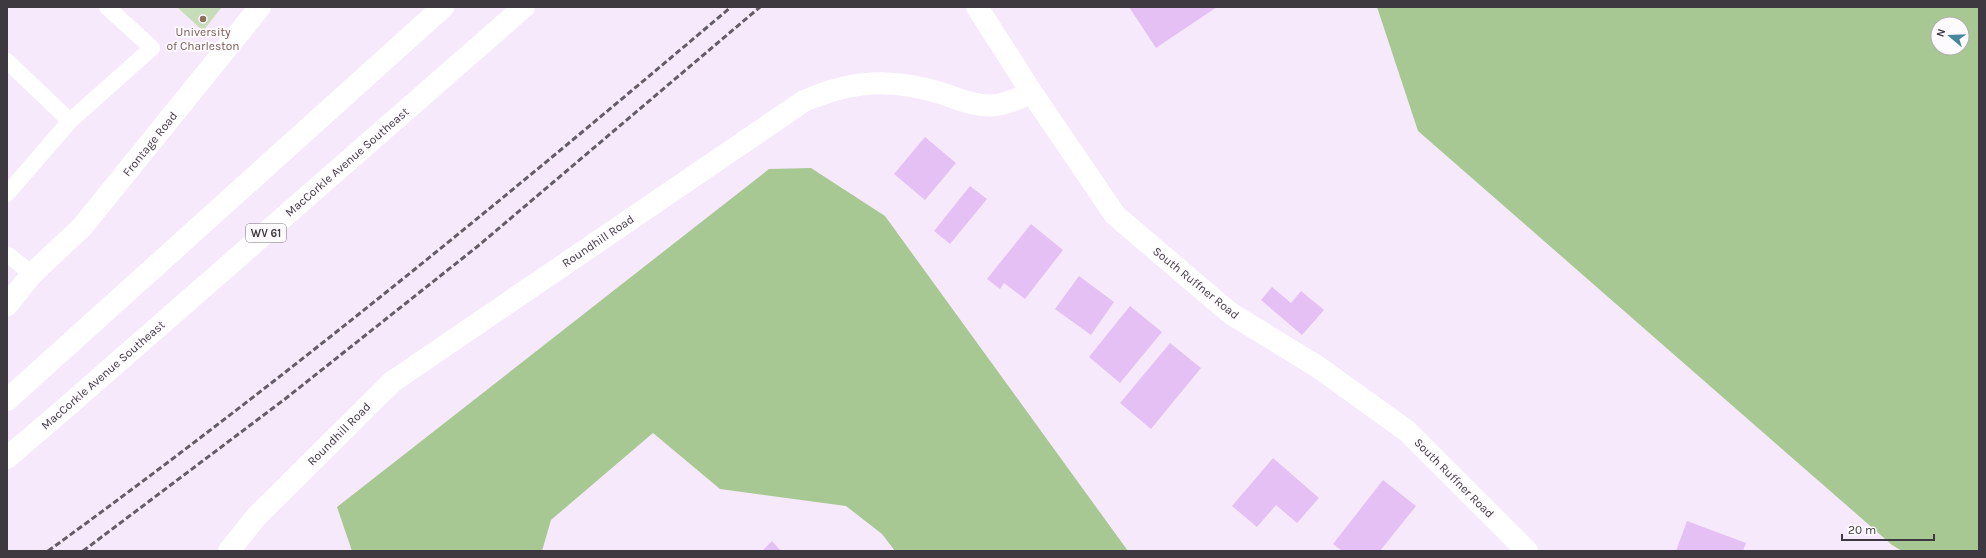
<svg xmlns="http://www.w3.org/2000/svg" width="1986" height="558" font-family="Karla,sans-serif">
<rect width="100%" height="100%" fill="#f7e9fc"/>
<path fill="#c7ddb9" d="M177,7H222L203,31Z"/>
<path fill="#a8c893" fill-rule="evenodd" d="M1377,7H1979V551H1902L1892,545L1418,131ZM1938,24H1962V48H1938Z
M811,168L885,216L1128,551H895L882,534L846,506L720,489L653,433L551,520L542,551H352L337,507L769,169Z"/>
<path fill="#e5c0f4" d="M1129,7H1217L1156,48Z
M925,137L956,163L925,200L894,174Z
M970,186L987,199L950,244L934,231Z
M1031,224L1063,250L1025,299L1004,283L1000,289L987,279Z
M1079,276L1114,302L1091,335L1055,309Z
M1272,287L1291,303L1301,291L1324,310L1302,335L1261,300Z
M1130,306L1162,332L1120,383L1089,357Z
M1170,343L1201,368L1151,429L1120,403Z
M1273,458L1319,498L1297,523L1276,505L1257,527L1232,506Z
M1383,480L1416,506L1380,551H1342L1333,544Z
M1687,521L1746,543L1743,551H1676Z
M772,541L781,551H762Z"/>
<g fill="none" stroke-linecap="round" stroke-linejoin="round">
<path stroke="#fff" stroke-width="16" d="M7,61L70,121
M7,194L70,121L152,48L107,7
M7,254L32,274"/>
<path stroke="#fff" stroke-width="22" d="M977,7L1032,93L1115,215L1230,313L1318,367L1407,431L1527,551
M32,274L82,227L260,7
M229,551L256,517L392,382L804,101C853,80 890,78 941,93C958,99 979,108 997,105C1009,103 1021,97 1032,93"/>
<path stroke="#fff" stroke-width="22" d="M7,305L32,274
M7,400L443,7
M7,458L63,410L524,7"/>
<path stroke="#645c66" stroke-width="3" stroke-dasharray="6 3" stroke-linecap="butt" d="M48,551C284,380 509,195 731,7
M83,551L285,399L478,246L760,7"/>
</g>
<circle fill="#8d6e63" stroke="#fefbff" stroke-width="1.5" cx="203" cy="19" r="4"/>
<g text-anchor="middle" stroke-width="3.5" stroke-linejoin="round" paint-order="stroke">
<rect fill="#fefbff" stroke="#787279" stroke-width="1" x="246" y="224" width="40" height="18" rx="3"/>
<g font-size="11" font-weight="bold" fill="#3e3840">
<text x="266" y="237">WV 61</text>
</g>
<g font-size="12" fill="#785e54" stroke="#fefbff">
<text x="203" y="36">University<tspan x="203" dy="14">of Charleston</tspan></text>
</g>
<g font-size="12" fill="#3e3840" stroke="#fefbff">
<text transform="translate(150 144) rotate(-51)" y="4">Frontage Road</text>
<text transform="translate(347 162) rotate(-41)" y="4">MacCorkle Avenue Southeast</text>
<text transform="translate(598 241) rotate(-34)" y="4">Roundhill Road</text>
<text transform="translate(1196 283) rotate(39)" y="4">South Ruffner Road</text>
<text transform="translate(103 375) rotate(-41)" y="4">MacCorkle Avenue Southeast</text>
<text transform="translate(339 434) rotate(-45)" y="4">Roundhill Road</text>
<text transform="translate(1454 478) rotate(45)" y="4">South Ruffner Road</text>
</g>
</g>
<rect width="1986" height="558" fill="none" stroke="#3e3840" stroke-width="16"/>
<g transform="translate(1950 36) rotate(289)"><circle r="19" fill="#fefbff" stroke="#b1adb3"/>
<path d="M0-3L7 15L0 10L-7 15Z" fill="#47879b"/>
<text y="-6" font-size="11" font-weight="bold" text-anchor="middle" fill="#3e3840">N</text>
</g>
<path d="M1842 534v6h92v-6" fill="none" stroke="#3e3840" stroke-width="2"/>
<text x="1848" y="534" font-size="12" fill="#3e3840" stroke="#fefbff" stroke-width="3" paint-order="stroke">20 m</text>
</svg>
